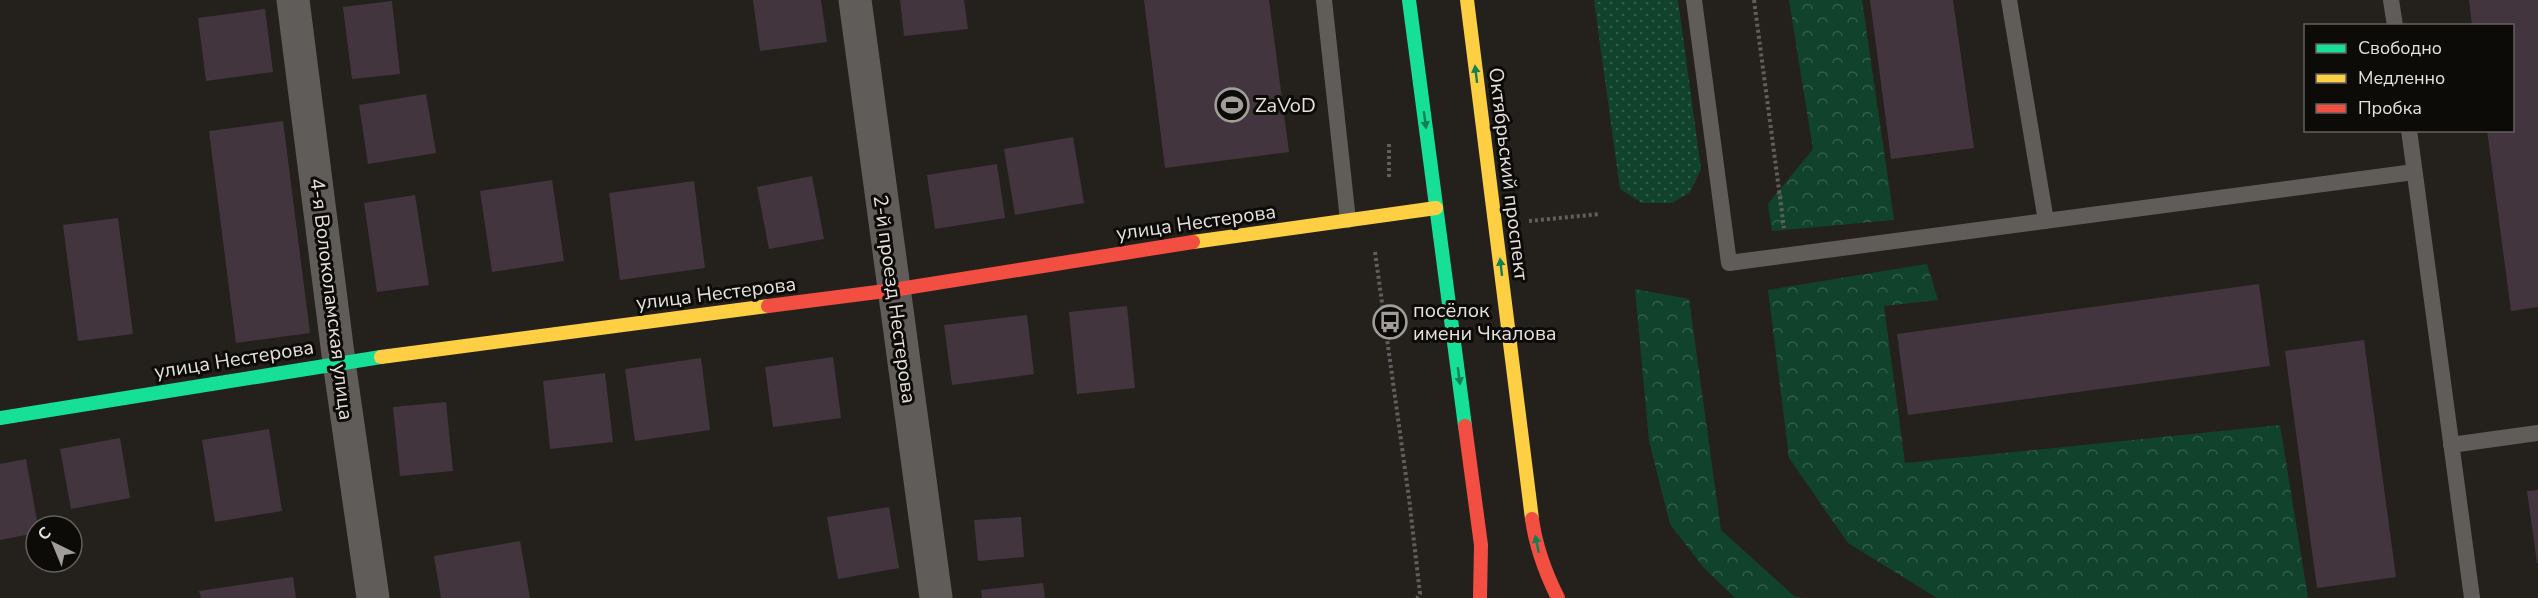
<svg xmlns="http://www.w3.org/2000/svg" width="2538" height="598" font-family="'Nunito Sans',sans-serif">
<defs>
<pattern id="grass-dots" width="8" height="8" patternUnits="userSpaceOnUse" patternTransform="scale(1.5)"><rect width="8" height="8" fill="#11422c"/><path d="M2 2h.1M6 6h.1" fill="none" stroke="#345d4a" stroke-width="1.8" stroke-linecap="round"/></pattern>
<pattern id="forest-crowns" width="20" height="18" patternUnits="userSpaceOnUse" patternTransform="scale(1.5)"><rect width="20" height="18" fill="#11422c"/><path d="M2 6a3 3 0 1 1 6 0M12 15a3 3 0 1 1 6 0" fill="none" stroke="#345d4a"/></pattern>
</defs>
<rect width="100%" height="100%" fill="#24211d"/>
<path fill="url(#grass-dots)" d="M1594,0H1678L1701,169L1690,192L1672,203H1642L1620,189Z"/>
<path fill="url(#forest-crowns)" d="M1789,0H1862L1894,220L1772,231L1768,204L1813,149Z
M1927,264L1938,300L1884,306L1905,463L2280,425L2308,598H1937L1848,543L1789,458L1768,290Z
M1635,289L1689,299L1721,530L1794,596L1803,598H1735L1703,567L1670,524L1649,441Z"/>
<path fill="#42353d" d="M753,0H821L827,42L760,51Z
M900,0H964L968,29L904,36Z
M1144,0H1269L1289,152L1165,168Z
M1870,0H1953L1974,148L1891,159Z
M2469,0H2538V307L2511,311L2487,130H2512V26H2472Z
M392,1L400,74L352,79L343,7Z
M265,9L273,72L206,81L198,18Z
M426,94L436,153L368,164L359,105Z
M283,121L310,333L236,343L209,131Z
M1073,137L1084,203L1015,215L1004,149Z
M997,164L1005,218L935,229L927,175Z
M812,176L824,239L769,249L757,187Z
M552,180L564,261L492,272L480,191Z
M694,181L705,268L620,280L609,193Z
M415,195L429,285L377,292L364,203Z
M118,218L133,334L78,341L63,225Z
M2259,284L2270,366L1908,415L1897,334Z
M1127,306L1135,388L1077,394L1069,312Z
M1027,315L1034,374L952,385L944,325Z
M2364,340L2396,577L2317,588L2285,351Z
M833,357L841,418L773,427L765,367Z
M701,358L710,430L635,441L625,369Z
M605,373L613,442L550,449L543,381Z
M446,402L453,471L400,476L393,407Z
M269,429L282,511L215,522L202,440Z
M120,438L130,498L71,509L60,449Z
M26,459L38,526L36,533L0,540V464Z
M2538,490V563H2537L2527,491Z
M889,507L899,568L838,579L827,517Z
M1021,517L1024,557L978,561L974,520Z
M520,541L530,598H441L434,556Z
M293,577L296,598H201L199,591Z
M1043,583L1045,598H982L981,590Z"/>
<g fill="none" stroke-linecap="round" stroke-linejoin="round">
<path stroke="#615f5d" stroke-width="4" stroke-dasharray="3 3" stroke-linecap="butt" d="M1754,0L1784,228
M1389,144V178
M1529,221L1600,214
M1375,252L1409,498L1420,594L1417,598"/>
<path stroke="#605c59" stroke-width="16" d="M1324,0L1348,220
M1694,0L1729,263L2414,172
M2009,0L2046,221
M2391,0L2395,26
M2409,130L2472,598
M2451,445L2538,433"/>
<path stroke="#605c59" stroke-width="33" d="M293,0L339,362L373,598
M855,0L936,598"/>
<path stroke="#16e098" stroke-width="14" d="M1409,0L1465,426
M0,418L381,357"/>
<path stroke="#ffcf43" stroke-width="14" d="M1467,0L1532,519
M1193,242L1436,208
M381,357L768,306"/>
<path stroke="#f24e42" stroke-width="14" d="M768,306L893,290L1193,242
M1465,426L1481,545L1480,598
M1532,519C1536,548 1545,572 1558,598"/>
</g>
<defs><path id="oneway-solid" d="M-6-.8H1V-3.2L6.5 0L1 3.2V.8H-6Z" transform="scale(1.5)"/></defs>
<g fill="#128057">
<use href="#oneway-solid" transform="translate(1476 74) rotate(-97)"/>
<use href="#oneway-solid" transform="translate(1425 120) rotate(82)"/>
<use href="#oneway-solid" transform="translate(1501 267) rotate(-97)"/>
<use href="#oneway-solid" transform="translate(1459 376) rotate(82)"/>
<use href="#oneway-solid" transform="translate(1537 544) rotate(-102)"/>
</g>
<defs>
<symbol id="stadium-ring" viewBox="-11 -11 22 22"><circle r="9.5" fill="#0d0b08" stroke="#a19e99" stroke-width="1.5"/><path d="M0-5a6.5 5 0 1 0 0 10a6.5 5 0 1 0 0-10ZM-3.5-1.8h7v3.6h-7Z" fill="#a19e99"/></symbol>
<symbol id="bus-ring" viewBox="-11 -11 22 22"><circle r="9.5" fill="#0d0b08" stroke="#a19e99" stroke-width="1.5"/><path d="M-5-6H5V4H4V6H2V4H-2V6H-4V4H-5ZM-3.5-4V0h7V-4ZM-3.5 1.2v1.5H-2V1.2ZM2 1.2v1.5H3.5V1.2Z" fill="#a19e99"/></symbol>
</defs>
<g fill-rule="evenodd">
<use href="#stadium-ring" x="1213" y="86" width="38" height="38"/>
<use href="#bus-ring" x="1371" y="303" width="38" height="38"/>
</g>
<g text-anchor="middle" stroke-width="6" stroke-linejoin="round" paint-order="stroke">
<g font-size="20" fill="#e5e1dc" stroke="#0d0b08" text-anchor="start">
<text x="1255" y="112">ZaVoD</text>
<text x="1413" y="317">посёлок<tspan x="1413" dy="23">имени Чкалова</tspan></text>
</g>
<g font-size="20" fill="#e5e1dc" stroke="#0d0b08">
<text transform="translate(1509 174) rotate(83)" y="7">Октябрьский проспект</text>
<text transform="translate(1196 222) rotate(-8)" y="7">улица Нестерова</text>
<text transform="translate(716 293) rotate(-7)" y="7">улица Нестерова</text>
<text transform="translate(332 299) rotate(83)" y="7">4-я Волоколамская улица</text>
<text transform="translate(895 299) rotate(82)" y="7">2-й проезд Нестерова</text>
<text transform="translate(234 359) rotate(-9)" y="7">улица Нестерова</text>
</g>
</g>
<rect x="2304" y="24" width="210" height="108" fill="#0d0b08" stroke="#63615d" stroke-width="1.5"/>
<rect x="2316" y="44" width="30" height="9" fill="#16e098" stroke="#63615d" stroke-width="1.5"/>
<text x="2358" y="54" font-size="18" fill="#e5e1dc">Свободно</text>
<rect x="2316" y="74" width="30" height="9" fill="#ffcf43" stroke="#63615d" stroke-width="1.5"/>
<text x="2358" y="84" font-size="18" fill="#e5e1dc">Медленно</text>
<rect x="2316" y="104" width="30" height="9" fill="#f24e42" stroke="#63615d" stroke-width="1.5"/>
<text x="2358" y="114" font-size="18" fill="#e5e1dc">Пробка</text>
<g transform="translate(54 544) rotate(317)"><circle r="28" fill="#0d0b08" stroke="#63615d" stroke-width="1.5"/>
<path d="M0-4.5L10 22L0 15L-10 22Z" fill="#a19e99"/>
<text y="-9" font-size="16" font-weight="bold" text-anchor="middle" fill="#e5e1dc">С</text>
</g>
</svg>
